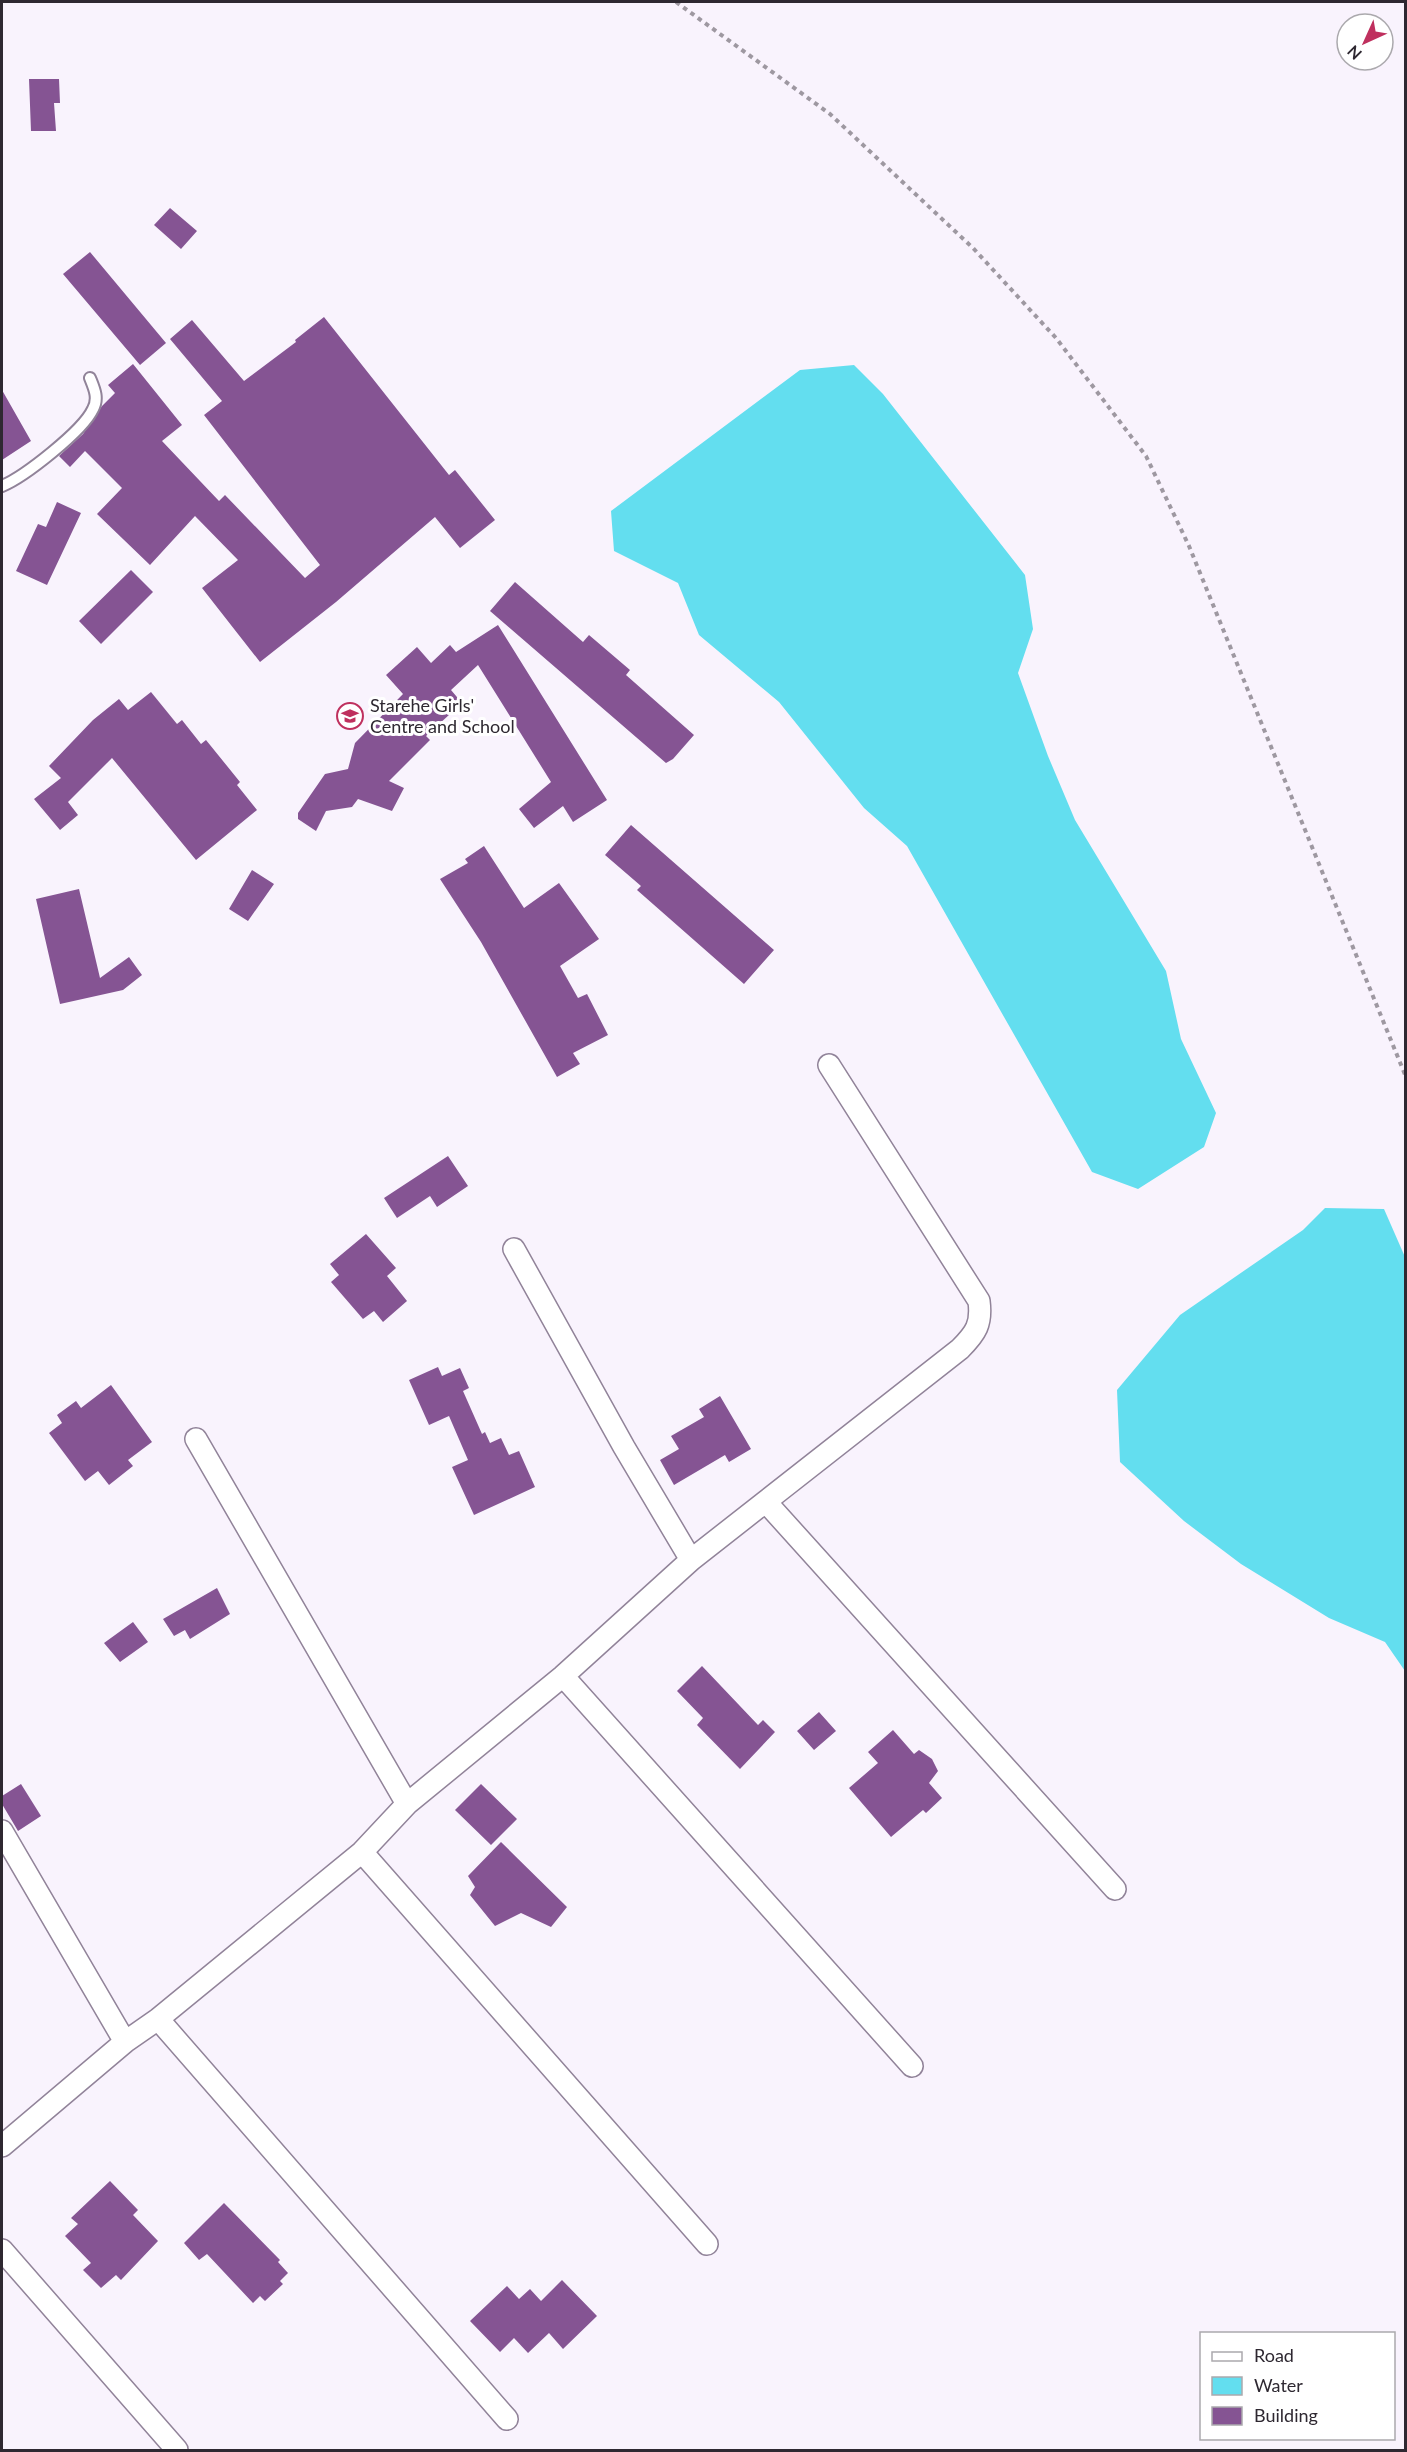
<svg xmlns="http://www.w3.org/2000/svg" width="1407" height="2452" font-family="Lato,sans-serif">
<rect width="100%" height="100%" fill="#f9f3fd"/>
<path fill="#63deef" d="M854,365L883,394L1025,575L1033,629L1018,673L1048,756L1075,820L1166,971L1181,1039L1216,1113L1204,1147L1138,1189L1092,1172L907,846L864,808L779,702L699,635L678,583L614,551L611,511L800,370Z
M1325,1208L1384,1209L1405,1257V1671L1385,1642L1329,1618L1241,1564L1184,1521L1120,1462L1117,1390L1180,1315L1303,1230Z"/>
<path fill="#855493" d="M29,79H59L60,103H54L56,131H31Z
M170,208L197,231L181,249L154,225Z
M90,252L166,343L140,365L63,274Z
M324,317L449,475L455,470L495,520L460,548L435,517L336,602L260,662L202,588L238,560L195,516L150,565L97,514L122,488L85,451L70,467L59,456L83,434L102,406L115,393L108,385L133,364L182,425L162,441L219,501L225,495L305,578L320,565L204,415L222,401L170,339L192,320L244,381L296,342L295,340Z
M2,390L31,441L2,460Z
M57,502L81,513L47,585L16,571L38,524L46,527Z
M131,570L153,592L101,644L79,621Z
M515,582L583,642L589,635L630,670L626,675L694,735L673,759L666,763L490,611Z
M498,625L607,800L573,822L563,806L534,828L519,809L551,782L478,665L451,690L462,703L426,736L430,740L389,781L404,788L392,811L358,799L352,807L326,811L316,831L298,819V813L325,774L348,769L355,743L403,694L386,675L417,647L431,663L450,645L456,652Z
M151,692L177,724L182,720L201,744L206,740L240,782L237,785L257,810L196,860L112,758L68,802L78,815L60,830L34,799L61,778L49,766L93,720L119,699L128,710Z
M631,825L774,950L744,984L637,890L641,886L605,855Z
M484,846L524,908L559,883L599,939L560,966L578,998L587,994L608,1035L573,1053L580,1064L557,1077L481,942L440,879L468,863L465,859Z
M252,870L274,884L248,921L229,909Z
M79,889L100,978L129,957L142,975L123,990L60,1004L36,899Z
M448,1156L468,1186L437,1207L430,1196L397,1218L384,1198Z
M366,1234L396,1268L387,1276L407,1301L383,1322L374,1311L363,1319L331,1282L339,1275L330,1264Z
M438,1367L442,1376L460,1368L469,1388L463,1391L482,1434L485,1432L490,1443L501,1438L509,1455L519,1451L535,1487L474,1515L452,1467L468,1460L449,1416L429,1425L409,1380Z
M111,1385L152,1442L128,1460L133,1466L109,1485L98,1471L85,1481L49,1433L62,1423L57,1415L76,1401L81,1408Z
M720,1396L751,1449L729,1462L725,1455L674,1485L660,1460L679,1449L671,1436L704,1417L699,1409Z
M217,1588L230,1614L190,1639L185,1630L174,1636L163,1619Z
M133,1622L148,1642L120,1662L104,1643Z
M702,1666L758,1725L763,1720L775,1732L740,1769L697,1725L703,1718L677,1691Z
M819,1712L836,1731L814,1750L797,1731Z
M893,1730L914,1754L919,1750L932,1759L938,1771L929,1783L942,1798L926,1813L923,1810L891,1837L849,1788L878,1763L868,1752Z
M21,1784L41,1816L18,1831L2,1804V1796Z
M481,1784L517,1819L491,1845L455,1810Z
M501,1842L567,1907L551,1927L521,1913L495,1926L470,1895L475,1887L468,1876Z
M110,2181L138,2210L133,2215L158,2241L121,2280L116,2275L101,2288L83,2270L91,2263L65,2236L78,2224L71,2218Z
M224,2203L280,2260L278,2262L288,2273L280,2281L283,2284L265,2301L260,2296L253,2303L207,2254L199,2260L184,2243Z
M562,2280L597,2316L563,2349L549,2333L528,2353L514,2338L500,2352L470,2321L507,2286L519,2299L530,2289L541,2301Z"/>
<g fill="none" stroke-linecap="round" stroke-linejoin="round">
<defs>
<path id="lane" d="M2,486C24,477 83,431 93,409C99,398 94,388 90,378"/>
<path id="street" d="M514,1249L624,1447L691,1560
M196,1439L407,1804
M766,1502L1115,1889
M563,1676L912,2066
M2,1831L125,2042
M362,1852L707,2244
M158,2019L507,2419
M2,2146L125,2042L158,2019L362,1852L407,1804L563,1676L691,1560L960,1349C976,1333 982,1324 979,1301L829,1065
M2,2250L177,2450"/>
</defs>
<use href="#lane" stroke="#918399" stroke-width="14"/>
<use href="#street" stroke="#918399" stroke-width="24"/>
<path stroke="#9e98a1" stroke-width="4" stroke-dasharray="4.5 4.5" stroke-linecap="butt" d="M676,2L830,114L973,248L1056,338L1146,456L1189,546L1406,1077"/>
<use href="#lane" stroke="#fff" stroke-width="10"/>
<use href="#street" stroke="#fff" stroke-width="21"/>
</g>
<defs>
<symbol id="school-ring" viewBox="-11 -11 22 22"><circle r="9.5" fill="#fff" stroke="#bf305e" stroke-width="1.5"/><path d="M0-5L7-2L0 1L-7-2ZM-4 1L0 2.5L4 1V4Q0 6-4 4Z" fill="#bf305e"/></symbol>
</defs>
<g fill-rule="evenodd">
<use href="#school-ring" x="335" y="701" width="30" height="30"/>
</g>
<g text-anchor="middle" stroke-width="6" stroke-linejoin="round" paint-order="stroke">
<g font-size="18" fill="#2e2831" stroke="#fff" text-anchor="start">
<text x="370" y="712">Starehe Girls'<tspan x="370" dy="21">Centre and School</tspan></text>
</g>
</g>
<rect width="1407" height="2452" fill="none" stroke="#2e2831" stroke-width="6"/>
<rect x="1200" y="2332" width="195" height="108" fill="#ffffff" stroke="#aba9ad" stroke-width="1.5"/>
<rect x="1212" y="2352" width="30" height="9" fill="#ffffff" stroke="#aba9ad" stroke-width="1.5"/>
<text x="1254" y="2362" font-size="18" fill="#2e2831">Road</text>
<rect x="1212" y="2377" width="30" height="18" fill="#63deef" stroke="#aba9ad" stroke-width="1.5"/>
<text x="1254" y="2392" font-size="18" fill="#2e2831">Water</text>
<rect x="1212" y="2407" width="30" height="18" fill="#855493" stroke="#aba9ad" stroke-width="1.5"/>
<text x="1254" y="2422" font-size="18" fill="#2e2831">Building</text>
<g transform="translate(1365 42) rotate(225)"><circle r="28" fill="#ffffff" stroke="#aba9ad" stroke-width="1.5"/>
<path d="M0-4.5L10 22L0 15L-10 22Z" fill="#bf305e"/>
<text y="-9" font-size="16" font-weight="bold" text-anchor="middle" fill="#2e2831">N</text>
</g>
</svg>
